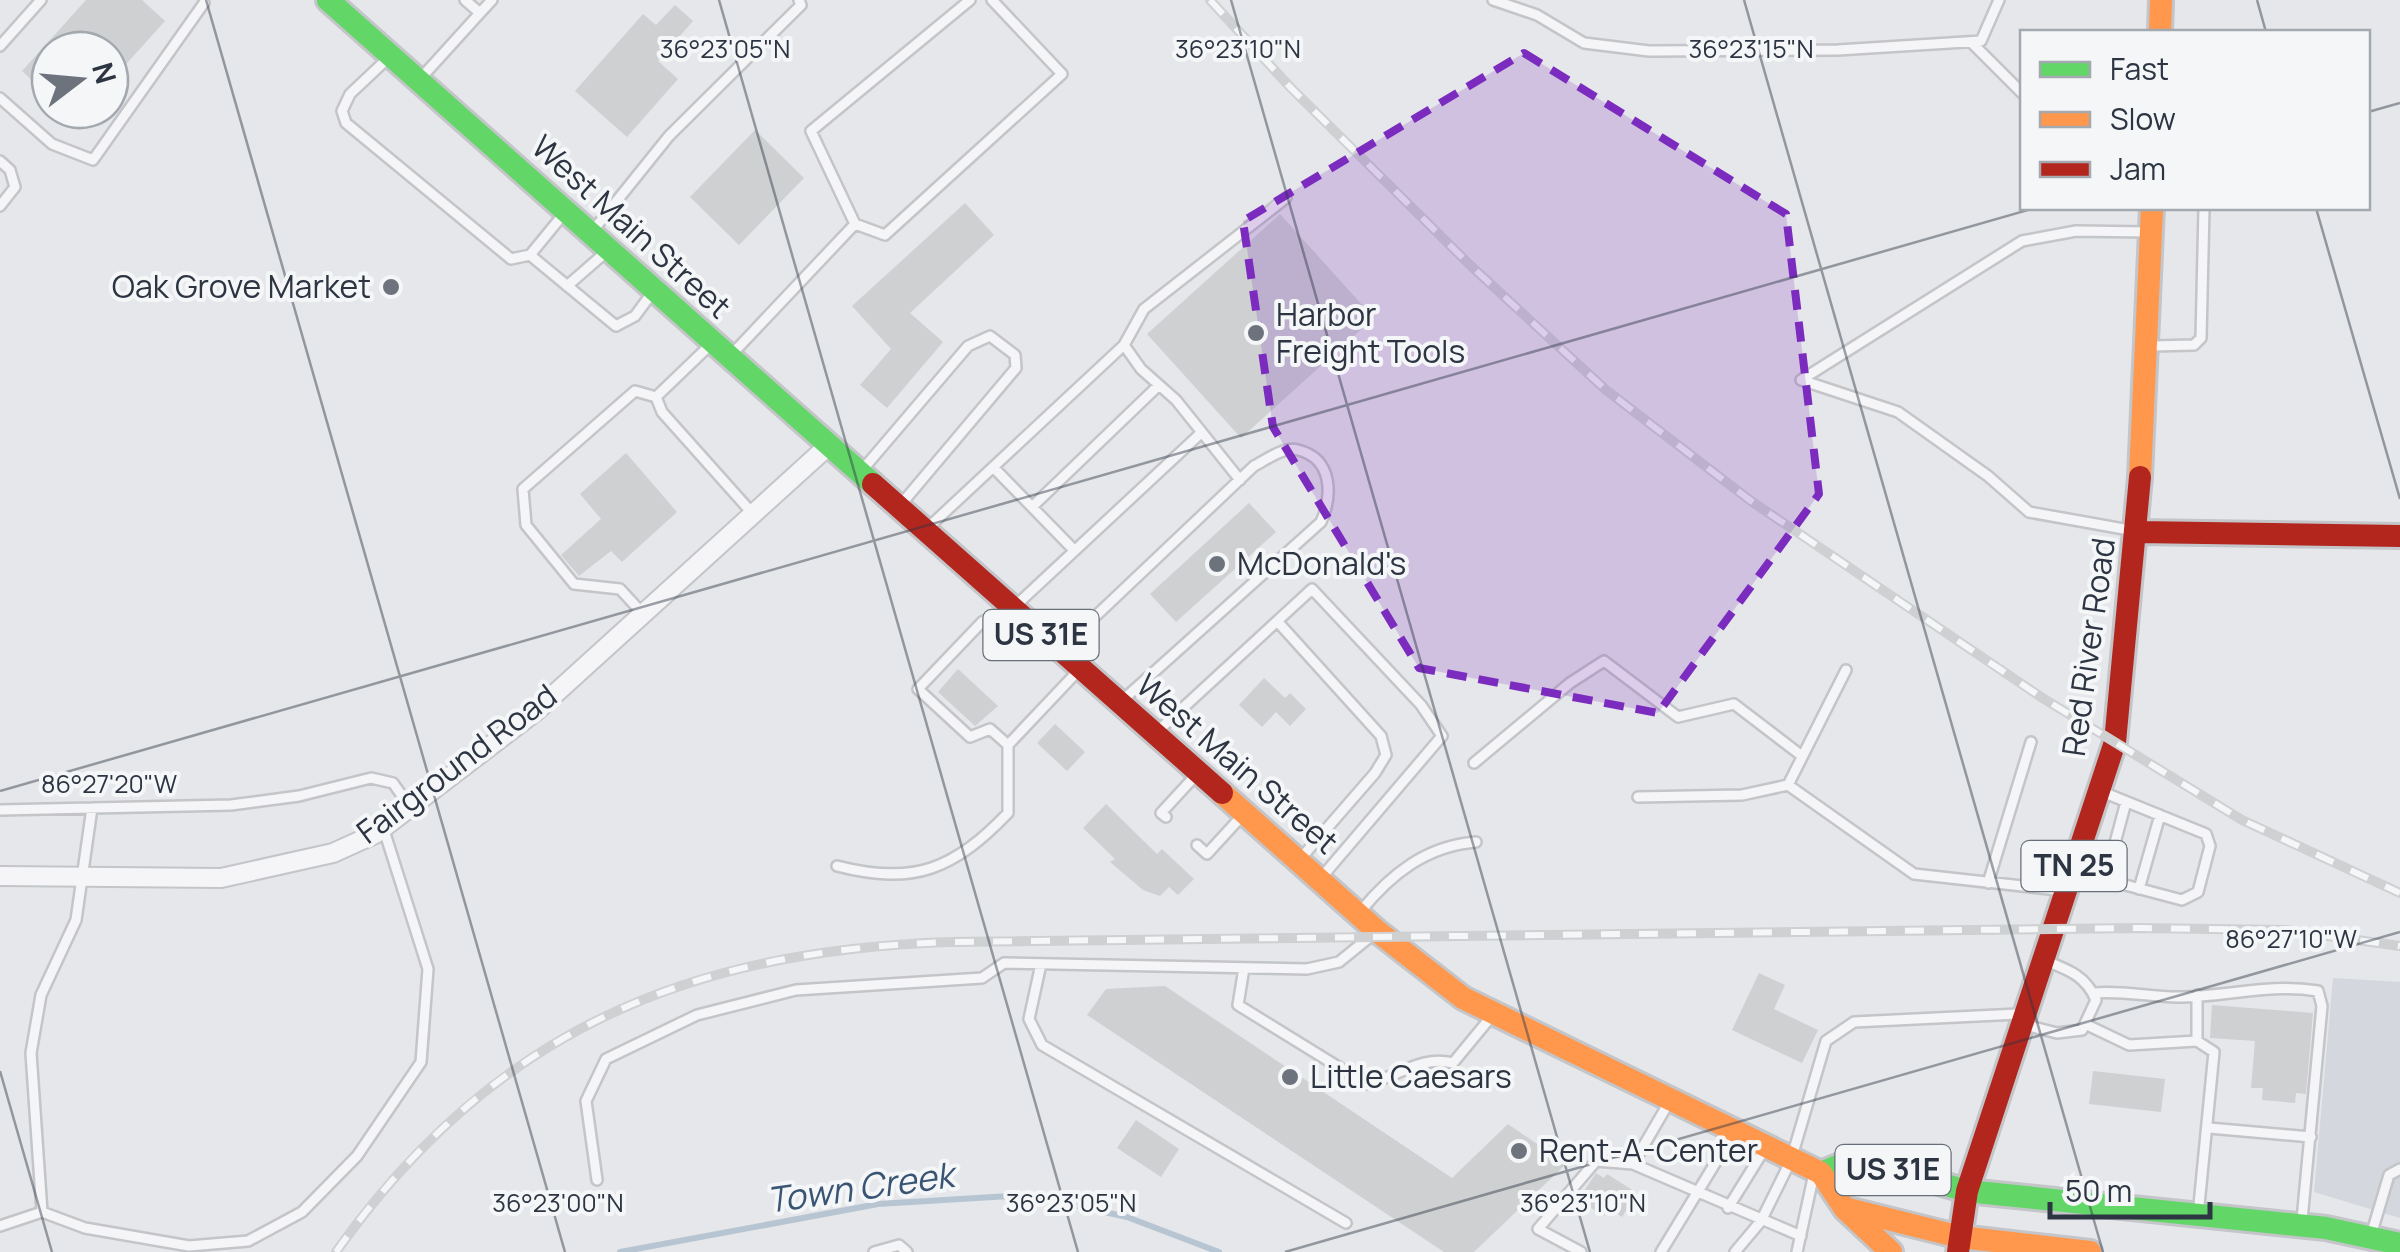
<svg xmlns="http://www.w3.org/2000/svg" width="2400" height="1252" font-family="Manrope,sans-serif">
<rect width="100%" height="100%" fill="#e5e7ea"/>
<path fill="#d4d7dd" d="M2333,978L2400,982V1218L2314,1192Z"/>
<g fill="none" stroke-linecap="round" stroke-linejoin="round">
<path stroke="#b7c5d2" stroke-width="6" d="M620,1252L878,1204L1028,1195L1127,1217L1219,1252"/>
</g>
<path fill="#ced0d2" d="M86,0H142L165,21L110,82V50H50V97L22,71Z
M675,5L693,21L658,61L678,79L627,137L575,91L643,14L656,25Z
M755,130L804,178L739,245L690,197Z
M965,203L994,235L910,313L943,342L887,408L860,385L891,349L852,306Z
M1280,214L1374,318L1241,438L1147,334Z
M626,453L677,512L622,562L611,551L579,576L561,555L601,519L580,494Z
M1249,503L1276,532L1176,622L1150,594Z
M958,669L998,706L975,726L938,692Z
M1264,678L1285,698L1290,693L1306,709L1290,726L1276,712L1262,727L1239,705Z
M1055,724L1085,752L1067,771L1037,743Z
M1106,804L1157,854L1162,849L1194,879L1178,895L1169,887L1160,896L1143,890L1110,862L1115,859L1083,828Z
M1759,973L1785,985L1774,1009L1818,1030L1802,1063L1732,1030Z
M1165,986L1452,1178L1508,1124L1566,1164L1474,1252H1444L1087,1015L1106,989Z
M2212,1005L2313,1013L2306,1094L2296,1093L2295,1103L2262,1100L2263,1088H2251L2255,1041L2210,1038Z
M2093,1071L2165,1079L2161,1112L2089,1104Z
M1136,1120L1179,1149L1161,1177L1117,1148Z
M1596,1173L1604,1178L1607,1174L1637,1193L1622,1217L1609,1208L1604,1216L1578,1200Z"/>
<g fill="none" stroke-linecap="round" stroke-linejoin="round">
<defs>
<path id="lane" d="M970,0L811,131L855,224L885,235L1062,74L992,0
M1493,0L1537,15L1584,43L1649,51L1838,50L1981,41L1999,0
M480,13L492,0
M1971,42L2022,93
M0,46L41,0
M385,61L350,94L342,111L346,123L511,259L530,255L562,216
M421,78L480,13L465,0
M0,98L52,144L93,160L204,3
M0,161L10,170L15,187L0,206
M595,228L669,136L801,5L799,0
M530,255L616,326L635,316L652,293
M567,286L606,252
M1124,345L1141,369L1176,400L1240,480
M2153,346L2194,345L2201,338L2204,208
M734,352L855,224
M1801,380L2022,241L2076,231L2147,232
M1801,380L1898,412L1988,476L2029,512L2135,531
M656,397L708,347
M993,467L1072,548
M864,468L968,346L990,336L1015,355L1016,368L903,502
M1032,507L1159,385
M930,526L1124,345L1144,309L1286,198
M643,614L620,589L574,584L526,525L523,489L635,391L656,397L662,412L753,514
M1277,621L1381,736L1386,755L1375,773L1302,857
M1063,647L1254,466C1266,460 1284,446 1298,450C1334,459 1332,497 1321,522L1125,698
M1846,670L1788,785L1914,874L2058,890
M1159,730L1312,589L1421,705L1442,736L1321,878
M1008,745L990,729L970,737L918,689L982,622L1012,609L1201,433
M1474,763L1570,683L1604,661L1678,717L1734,704L1802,756
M1638,797L1742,795L1788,785
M92,808L76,920L41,995L31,1053L42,1212L85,1228L189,1246L248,1241L302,1212L357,1156L421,1062L428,969L383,827
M0,810L231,805L299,796L371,778L393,783L410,807
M1166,817L1161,813L1196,775
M1197,845L1207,854L1240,818
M837,866C915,886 954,869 1008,813V745L1078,671
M2080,873L2182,900L2198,892L2210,846L2206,834L2105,793
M2105,880L2126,802
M1988,883L2031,742
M2139,889L2160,815
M1360,912C1391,874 1426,846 1476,842
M1041,964L1029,1019L1042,1045L1346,1223
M1244,968L1238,1005L1366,1084C1399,1077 1419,1055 1453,1063L1491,1017
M2093,993C2122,990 2149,997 2178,997C2226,997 2269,983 2318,991L2322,1006L2302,1220
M2197,995V1041
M2087,1025L2129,1045L2197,1041L2214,1052L2199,1205
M2029,1026L2057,1033L2082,1030L2096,1000C2086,976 2069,970 2046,961
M1668,1104L1633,1164L1801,1236
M2209,1128L2311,1137
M597,1180L586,1101L606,1059L697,1015L796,990L982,978L1004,963L1307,969L1339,962L1371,936
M1728,1208L1764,1150
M0,1226L42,1212
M2372,1232L2389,1175L2400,1169
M874,1252L899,1245L907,1252
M1581,1252L1538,1229L1596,1161L1633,1164
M1661,1252L1733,1134
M1735,1252L1761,1221L1791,1160L1826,1041L1854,1022L2018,1014
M1797,1252L1813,1178"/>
<path id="street" d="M0,876L221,878L333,853L375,834L536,711L828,446"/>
<path id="fast" d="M328,0L873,484
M1821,1173L1855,1159L1967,1191L2326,1228L2400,1244"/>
<path id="slow" d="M2160,32L2161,0
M2140,477L2152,208
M1222,793L1377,931L1463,998L1821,1173L1845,1209L1891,1252
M1848,1209L1960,1237L2090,1252"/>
<path id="jam" d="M873,484L1222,793
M2138,532L2400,536
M1958,1252L1967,1191L2115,742L2140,477"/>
</defs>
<use href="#lane" stroke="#c3c5c8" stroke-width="14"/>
<use href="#street" stroke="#c3c5c8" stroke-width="22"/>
<use href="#fast" stroke="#c3c5c8" stroke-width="28"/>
<use href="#slow" stroke="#c3c5c8" stroke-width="28"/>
<use href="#jam" stroke="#c3c5c8" stroke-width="28"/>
<use href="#lane" stroke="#f5f5f7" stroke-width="9"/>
<use href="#street" stroke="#f5f5f7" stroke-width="18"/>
<use href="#fast" stroke="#63d668" stroke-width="22"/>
<use href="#slow" stroke="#ff974d" stroke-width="22"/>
<use href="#jam" stroke="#b3261e" stroke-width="22"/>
<defs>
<path id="rail" d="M1210,0L1290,87L1471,266L1606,390L1751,501L2041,697L2242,820L2400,893
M336,1252C492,1032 685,951 949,942L2140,928L2285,930L2400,946"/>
</defs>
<use href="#rail" stroke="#ced0d2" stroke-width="10"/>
<use href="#rail" stroke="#f4f6f8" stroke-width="6" stroke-dasharray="19" stroke-linecap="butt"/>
</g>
<path fill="#7b2cbf" fill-opacity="0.2" stroke="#7b2cbf" stroke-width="8" stroke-dasharray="20 12" stroke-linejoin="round" d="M1524,53L1786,214L1819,494L1658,713L1419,668L1273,427L1243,221Z"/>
<path fill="none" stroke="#2d3543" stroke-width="2.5" stroke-opacity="0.45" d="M206,0L565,1252M719,0L1078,1252M1231,0L1590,1252M1744,0L2103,1252M2257,0L2266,32M2368,112L2400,103M2316,208L2400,499M0,791L2035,208M0,1071L52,1252M1285,1252L2400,932"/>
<g fill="#6d737d" stroke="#f4f6f8" stroke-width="4">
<circle cx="391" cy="287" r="10"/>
<circle cx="1256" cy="333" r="10"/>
<circle cx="1217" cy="564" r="10"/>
<circle cx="1290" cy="1077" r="10"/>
<circle cx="1519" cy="1151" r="10"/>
</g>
<g text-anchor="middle" stroke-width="8" stroke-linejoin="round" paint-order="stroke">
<g fill="#f4f6f8" stroke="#696f79" stroke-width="2.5">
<rect x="983.5" y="610" width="115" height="50" rx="8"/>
<rect x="2021.5" y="841" width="105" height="50" rx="8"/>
<rect x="1835.5" y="1145" width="115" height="50" rx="8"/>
</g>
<g font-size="30" font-weight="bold" fill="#2d3543">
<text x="1041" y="645">US 31E</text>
<text x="2074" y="876">TN 25</text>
<text x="1893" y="1180">US 31E</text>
</g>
<g font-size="32" fill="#2d3543" stroke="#f4f6f8">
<text transform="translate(631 227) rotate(42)" y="11">West Main Street</text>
<text transform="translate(2089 647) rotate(-82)" y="11">Red River Road</text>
<text transform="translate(457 764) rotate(-37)" y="11">Fairground Road</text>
<text transform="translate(1237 764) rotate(41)" y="11">West Main Street</text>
</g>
<g font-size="32" fill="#2d3543" stroke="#f4f6f8" text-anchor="start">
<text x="371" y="298" text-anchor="end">Oak Grove Market</text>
<text x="1276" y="326">Harbor<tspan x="1276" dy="37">Freight Tools</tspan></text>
<text x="1237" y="575">McDonald's</text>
<text x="1310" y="1088">Little Caesars</text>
<text x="1539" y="1162">Rent-A-Center</text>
</g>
<g font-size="35" font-style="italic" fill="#3a5574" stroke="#f4f6f8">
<text transform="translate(860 1188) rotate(-8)" y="12">Town Creek</text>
</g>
</g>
<g font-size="25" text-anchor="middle" fill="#2d3543" stroke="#f4f6f8" stroke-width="8" stroke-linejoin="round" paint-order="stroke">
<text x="725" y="58">36°23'05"N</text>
<text x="1238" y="58">36°23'10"N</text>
<text x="1751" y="58">36°23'15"N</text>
<text x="109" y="793">86°27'20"W</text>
<text x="2291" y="948">86°27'10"W</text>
<text x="558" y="1212">36°23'00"N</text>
<text x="1071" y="1212">36°23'05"N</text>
<text x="1583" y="1212">36°23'10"N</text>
</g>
<rect x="2020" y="30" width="350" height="180" fill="#f4f6f8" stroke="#a4a9b0" stroke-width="2.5"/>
<rect x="2040" y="62" width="50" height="15" fill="#63d668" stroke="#a4a9b0" stroke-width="2.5"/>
<text x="2110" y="80" font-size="30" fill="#2d3543">Fast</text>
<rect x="2040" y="112" width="50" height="15" fill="#ff974d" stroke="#a4a9b0" stroke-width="2.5"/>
<text x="2110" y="130" font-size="30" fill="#2d3543">Slow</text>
<rect x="2040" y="162" width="50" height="15" fill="#b3261e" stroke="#a4a9b0" stroke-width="2.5"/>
<text x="2110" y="180" font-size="30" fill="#2d3543">Jam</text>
<g transform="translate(80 80) rotate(74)"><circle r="48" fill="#f4f6f8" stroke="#a4a9b0" stroke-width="2.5"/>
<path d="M0-8L18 38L0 25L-18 38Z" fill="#6d737d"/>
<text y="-15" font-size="28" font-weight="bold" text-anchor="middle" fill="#2d3543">N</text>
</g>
<path d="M2050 1202v15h160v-15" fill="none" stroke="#2d3543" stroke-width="5"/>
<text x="2065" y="1202" font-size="30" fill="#2d3543" stroke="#f4f6f8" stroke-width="8" paint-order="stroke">50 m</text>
</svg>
